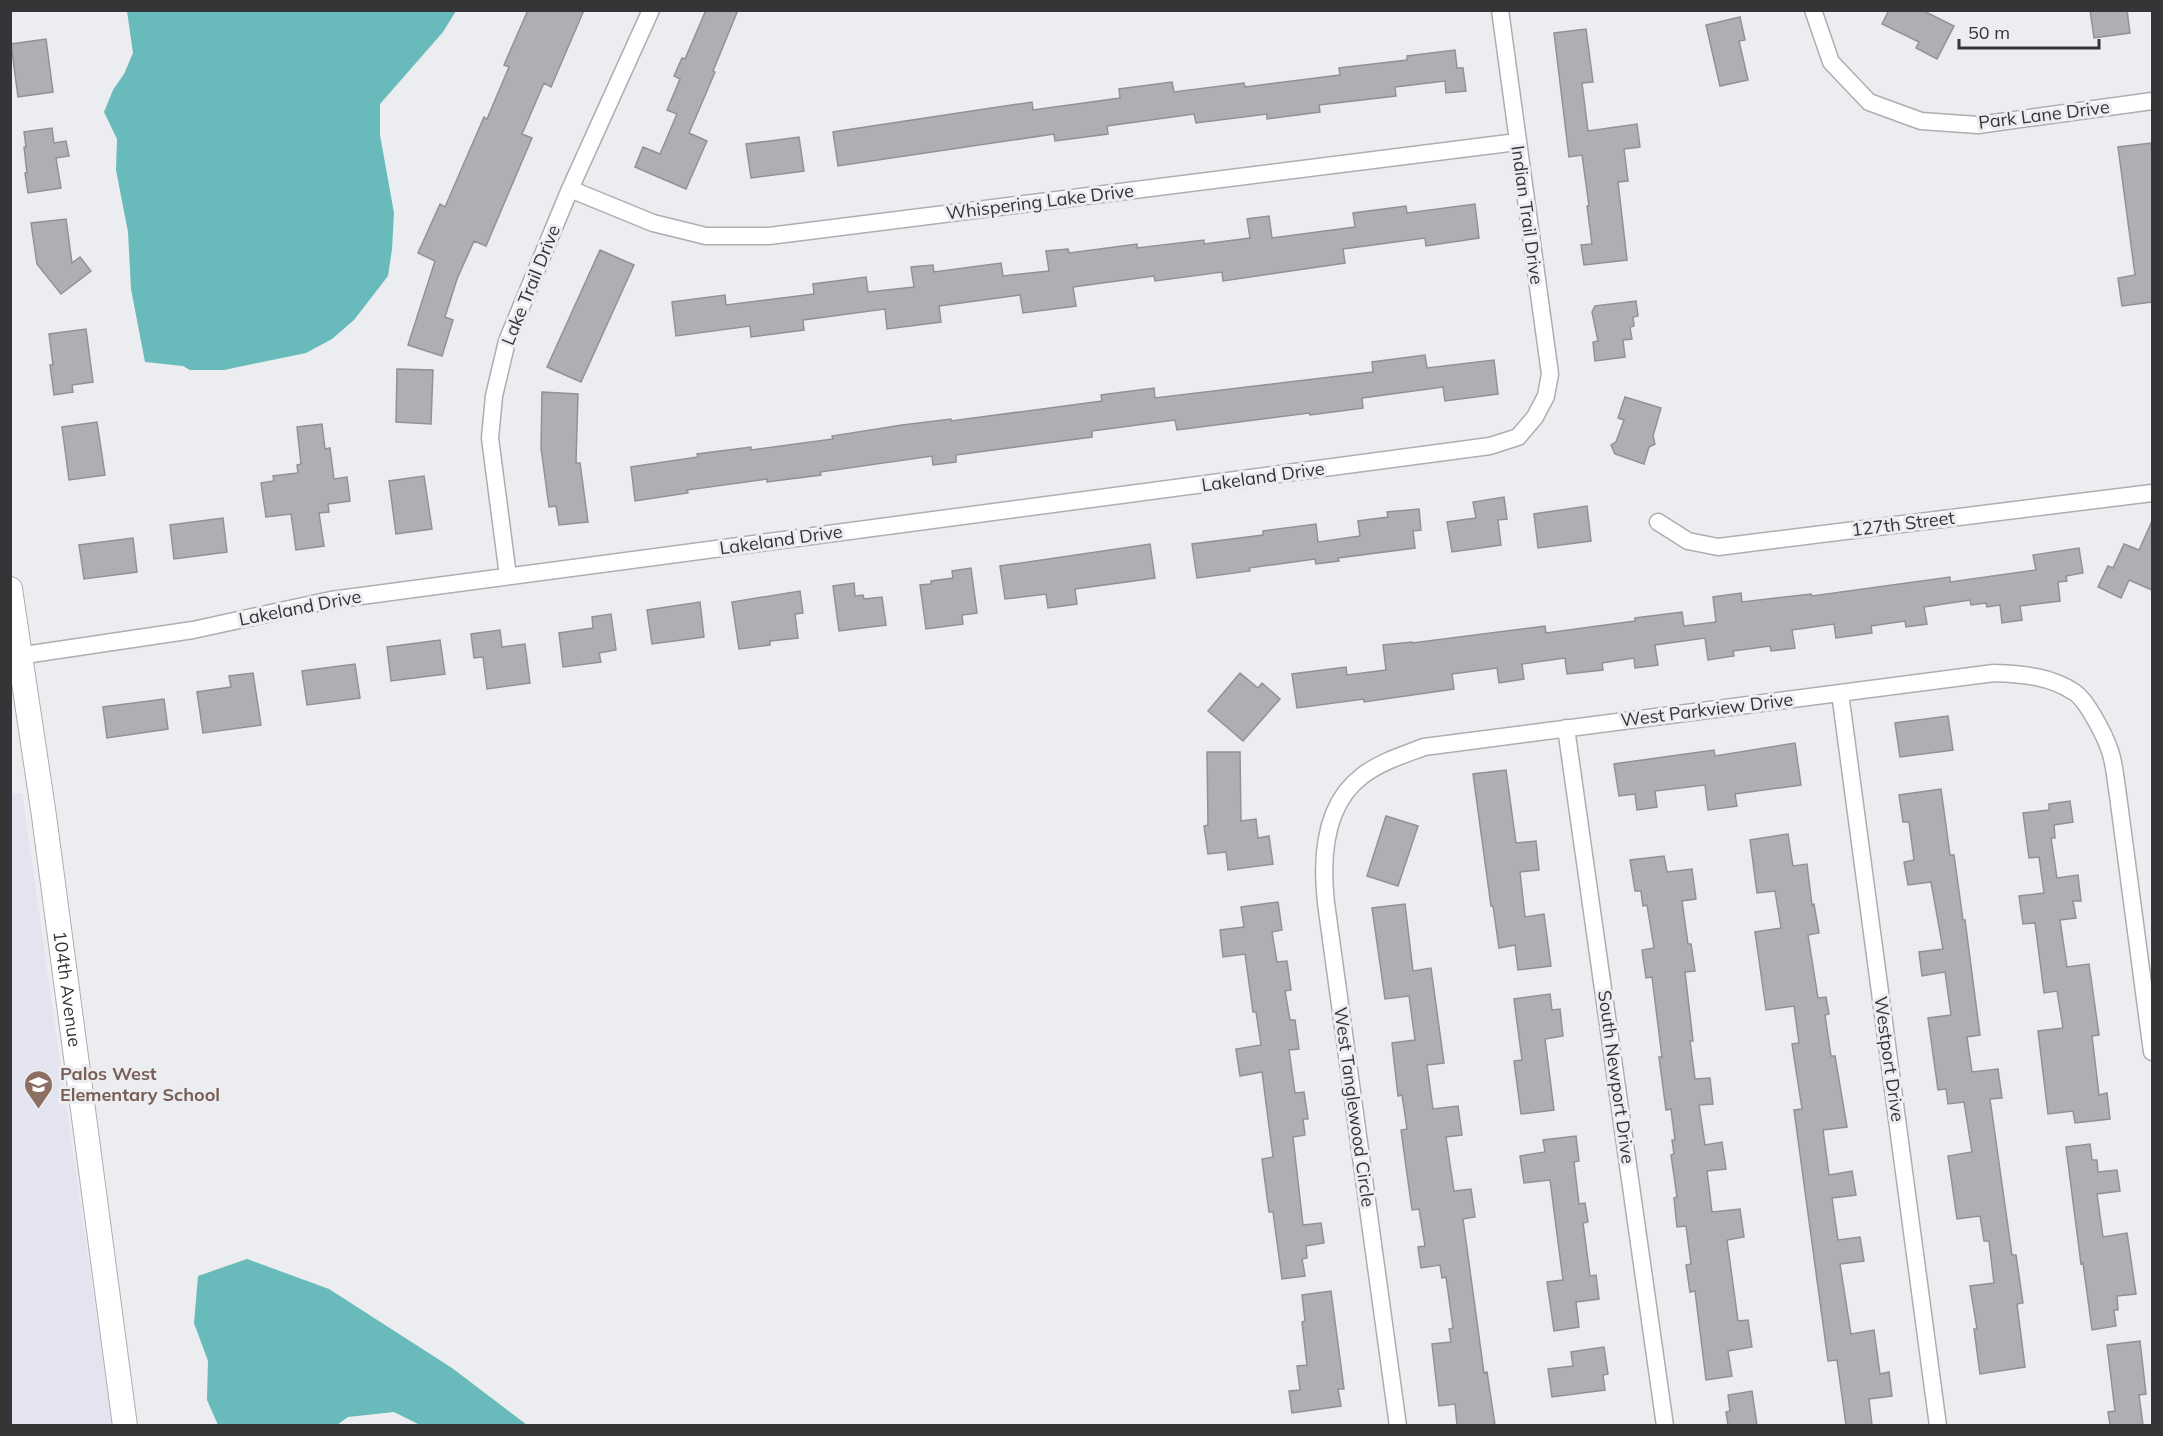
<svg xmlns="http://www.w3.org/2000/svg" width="2163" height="1436" font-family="Mulish,sans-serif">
<rect width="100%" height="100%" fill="#ecedf0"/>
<path fill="#e3e4ef" d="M22,793L112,1425H11L10,794Z"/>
<path fill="#69baba" d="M127,11H456L443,32L380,104V135L394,213L392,249L388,276L354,320L332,339L306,353L224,370H190L183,366L145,362L131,289L128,232L116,170L117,139L104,112L113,90L124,74L133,53Z
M247,1259L329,1289L452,1368L527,1425H420L394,1412L348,1417L337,1425H218L207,1400L208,1361L194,1323L198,1276Z"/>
<path fill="#aeafb2" stroke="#929295" stroke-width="1.5" d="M528,10H584L551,87L544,83L522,134L532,138L486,246L474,241L457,279L445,317L453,320L442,356L408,345L435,261L418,253L440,204L445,207L484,117L487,119L509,67L504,65Z
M706,10H738L713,71L715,72L689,133L707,141L686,189L635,167L643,147L660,154L677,114L667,110L680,79L674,76L682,58L685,59Z
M1889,10H1922L1954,26L1937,59L1916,48L1919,42L1882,24Z
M2090,10H2127L2130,33L2094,38Z
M1740,17L1745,40L1739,41L1748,80L1720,86L1706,25Z
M1586,29L1593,82L1582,83L1588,131L1637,124L1640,147L1624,149L1628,181L1618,182L1627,260L1584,265L1581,245L1592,244L1587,206H1589L1582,155L1569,157L1554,33Z
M46,39L53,92L18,97L11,44Z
M1455,50L1457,68H1463L1466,91L1446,93L1445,81L1395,87L1396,96L1319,105L1320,112L1267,119V114L1196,123L1194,114L1107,126L1108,134L1055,141L1054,134L838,166L833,132L1032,102L1033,110L1120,98L1119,89L1172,82L1174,92L1244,83L1245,87L1340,75L1339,68L1407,60V56Z
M52,128L54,143L66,141L69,156L56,158L61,188L28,193L25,173H27L24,147H26L24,132Z
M799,137L804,171L751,178L746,144Z
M2151,143L2152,157V302L2122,306L2118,278L2135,275L2118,147Z
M1475,204L1479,238L1426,246L1425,238L1343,249L1345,263L1223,281L1222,272L1155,281L1154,276L1073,287L1076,306L1023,313L1020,295L939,306L941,322L887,329L885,309L803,320L804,330L751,337L750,326L676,336L672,302L725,295L726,305L814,294L813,284L866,277L868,292L914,287L911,267L933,265L934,272L1001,263L1003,276L1049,271L1046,251L1068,249L1069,253L1137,244V248L1204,240V244L1250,238L1247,219L1269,216L1272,238L1355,227L1353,213L1406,206L1407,213Z
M66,219L72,263L80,257L91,271L61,294L37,264L31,223Z
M600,250L634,265L581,382L547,367Z
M1636,301L1638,316L1633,317L1634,326L1630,327L1632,339L1623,340L1625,357L1595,361L1593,342L1598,341L1592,312L1595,306Z
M86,329L93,382L72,385L73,392L54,395L50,365H53L49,334Z
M1425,355L1427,368L1494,360L1498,394L1445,401L1443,387L1362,398L1363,408L1310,415L1309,413L1177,430L1175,420L1092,431V437L956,455V462L933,465L932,456L820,472L821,475L767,482V479L687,490L688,493L635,501L631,467L698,457L697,454L751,447V450L833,439L832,436L902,425L951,419V421L1102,401L1101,395L1154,388L1155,398L1373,372L1372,362Z
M397,369L433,370L431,424L396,422Z
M542,392L578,394L576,463H580L588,522L559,525L556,506L549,507L541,448Z
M1625,397L1661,408L1653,436L1655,444L1649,447L1644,464L1615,454L1611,445L1616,442L1624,420L1618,418Z
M97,422L105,475L69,480L62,427Z
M322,424L325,449L330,448L334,479L347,477L350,501L328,504L329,512L319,513L324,546L296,550L291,514L266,517L261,483L274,481L273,476L298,473L297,465L301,464L297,427Z
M424,476L432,529L396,534L389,481Z
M1504,497L1507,519L1498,520L1501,545L1452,552L1447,522L1476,518L1473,502Z
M1587,506L1591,541L1538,548L1534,514Z
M1419,509L1421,530L1413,531L1415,548L1338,558L1339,561L1316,564L1315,559L1249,568L1250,571L1197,578L1192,544L1263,535V531L1316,524L1318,542L1360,536L1358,521L1388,517L1387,512Z
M223,518L227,552L174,559L170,525Z
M2152,521V590L2129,580L2121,598L2098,587L2108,566L2113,568L2124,544L2139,550Z
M133,538L137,572L84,579L79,545Z
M1150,544L1155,578L1075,589L1077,604L1048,608L1046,594L1005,599L1000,566Z
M2079,548L2083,573L2066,576L2067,581L2058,582L2060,601L2020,606L2022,620L2002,623L2000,605L1987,607L1986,603L1971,605L1970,600L1924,607L1927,624L1906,627L1905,621L1871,626L1872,633L1836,638L1834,624L1792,630L1795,648L1771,651L1770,646L1733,651L1734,656L1708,660L1705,638L1655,645L1658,665L1635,668L1634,658L1602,663L1603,670L1567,674L1565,658L1522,664L1524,679L1499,683L1497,668L1452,674L1454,689L1364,702V699L1297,708L1292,674L1346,667L1347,675L1386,670L1383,645L1412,642V643L1545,626L1546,633L1635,621V618L1682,612L1684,626L1716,622L1713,597L1741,593L1742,602L1811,594L1812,596L1950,577V582L2036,570L2033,555Z
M971,568L977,613L962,615L963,624L926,629L920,585L931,584V581L953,578L952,571Z
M854,583L855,596L863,595L864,599L882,597L886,625L839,631L833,586Z
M800,591L803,613L795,614L798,638L770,641V645L739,649L732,602Z
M700,602L704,637L652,644L647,610Z
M611,614L616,650L599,653L601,662L563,667L559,633L593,628L592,617Z
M500,630L502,647L525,644L530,683L487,689L483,657L474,658L471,634Z
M440,640L445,674L391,681L387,647Z
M355,664L360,698L307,705L302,671Z
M253,673L261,725L203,733L197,692L231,687L229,676Z
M1240,673L1258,688L1262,683L1280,699L1243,741L1208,711Z
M164,699L168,729L107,738L103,707Z
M1948,716L1953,750L1900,757L1895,723Z
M1795,743L1801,785L1735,794L1737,806L1708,810L1705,785L1655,791L1657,807L1637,810L1635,794L1619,796L1614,764L1714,750L1715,756Z
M1207,752H1240L1241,821L1256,819L1258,838L1269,836L1273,864L1228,870L1226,852L1208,854L1204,826L1208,825Z
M1506,770L1516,843L1536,841L1539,870L1520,872L1525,917L1544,914L1551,966L1518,970L1515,945L1499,948L1493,906H1491L1473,774Z
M1941,789L1950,855H1954L1963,920H1965L1980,1035L1967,1037L1972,1072L1998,1069L2002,1098L1990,1099L2012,1255H2016L2023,1303L2017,1304L2025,1367L1980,1374L1974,1329H1977L1970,1286L1994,1283L1989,1241H1984L1980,1216L1957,1219L1948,1156L1972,1152L1964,1102L1948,1104L1946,1089L1938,1090L1928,1018L1951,1015L1945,972L1922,976L1919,952L1943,949L1931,882L1908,885L1904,862L1914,860L1909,822H1903L1899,795Z
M2070,801L2073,822L2054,825L2055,838H2051L2057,878L2078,875L2081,901H2073L2076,918L2060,920L2067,967L2089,964L2099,1035L2092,1036L2099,1095L2107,1093L2110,1119L2075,1123L2073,1111L2048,1114L2038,1031L2063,1028L2057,991L2044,993L2035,923L2023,924L2019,896L2044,893L2039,857L2029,858L2023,813L2049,810V804Z
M1386,816L1418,826L1398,886L1367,876Z
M1788,834L1793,866L1807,864L1812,905L1814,904L1819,933L1808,935L1818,998L1826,997L1829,1014L1825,1015L1831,1056H1835L1847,1127L1823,1130L1829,1175L1852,1171L1856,1195L1832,1198L1838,1240L1860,1237L1864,1261L1840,1264L1851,1334L1874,1330L1880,1374L1889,1372L1892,1396L1869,1399L1872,1425H1846L1837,1360L1828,1361L1794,1110L1802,1109L1792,1044L1799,1043L1794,1006L1766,1010L1759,960L1755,932L1781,928L1775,891L1757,893L1750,840Z
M1664,856L1667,872L1692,869L1696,899L1682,901L1688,944H1691L1695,971L1685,972L1693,1041H1690L1695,1079L1710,1078L1713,1104L1699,1105L1705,1145L1722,1142L1726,1169L1707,1171L1712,1212L1740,1209L1744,1237L1727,1240L1738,1321L1748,1320L1752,1347L1728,1351L1732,1376L1706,1380L1695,1291L1690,1292L1686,1265L1691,1264L1686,1226L1677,1227L1674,1198L1677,1197L1671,1155L1674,1154L1672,1140H1675L1671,1109L1666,1110L1659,1057H1662L1652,977L1646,978L1642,950L1654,948L1647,905L1643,906L1641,891H1635L1630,860Z
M1278,902L1282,930L1272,932L1277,962L1287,961L1291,990L1285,991L1290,1020H1295L1299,1049L1289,1050L1295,1093L1304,1092L1308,1119H1303L1305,1135L1293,1137L1303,1225L1321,1223L1324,1243L1306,1246L1307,1258L1302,1259L1305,1276L1282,1279L1273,1212H1269L1262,1159L1273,1157L1262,1072L1240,1076L1236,1049L1261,1045L1256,1012H1253L1245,954L1223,957L1220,930L1244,927L1241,907Z
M1405,904L1413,971L1431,968L1444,1063L1427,1065L1433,1109L1458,1106L1462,1135L1446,1137L1454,1191L1471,1189L1475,1217L1463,1219L1484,1373L1487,1372L1495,1425H1457L1455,1404L1439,1406L1432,1344L1451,1342L1449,1329L1453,1328L1446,1277L1442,1278L1440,1265L1421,1268L1418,1247L1425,1246L1419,1209L1412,1210L1401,1130L1407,1129L1402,1095L1398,1096L1392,1043L1415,1040L1409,996L1385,999L1372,908Z
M1550,994L1552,1010L1560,1009L1563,1036L1545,1039L1554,1110L1521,1114L1514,1061L1522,1060L1514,999Z
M1576,1136L1579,1161L1574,1162L1579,1204L1585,1203L1588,1222L1583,1223L1590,1276L1596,1275L1599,1299L1576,1302L1579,1327L1554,1331L1547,1282L1563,1280L1550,1180L1524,1183L1520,1156L1545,1152L1543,1140Z
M2090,1144L2092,1160H2097L2098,1172L2117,1170L2120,1191L2097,1194L2103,1237L2127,1233L2136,1294L2117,1296L2118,1310H2114L2116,1326L2092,1330L2083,1263L2081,1264L2066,1147Z
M1331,1291L1344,1389H1338L1341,1406L1292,1413L1289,1391L1300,1390L1297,1366L1307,1365L1302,1322L1305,1321L1302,1295Z
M2140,1341L2146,1394L2139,1395L2143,1425H2110L2108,1412L2115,1411L2107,1345Z
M1604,1347L1608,1374L1603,1375L1605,1390L1552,1397L1548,1369L1573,1366L1571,1352Z
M1752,1391L1757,1425H1728L1726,1412L1730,1411L1728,1395Z"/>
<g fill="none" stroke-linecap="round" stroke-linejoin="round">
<defs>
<path id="street" d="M1813,10L1831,62L1869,102L1921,121L1978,125L2152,101
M570,189L653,223L706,236H769L1517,142
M1658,522L1688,541L1718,547L2152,493
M508,576L490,438L494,396L507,341L570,189L651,10
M11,657L193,630L331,600L1490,446L1518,437L1535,417L1546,396L1550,374L1500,10
M1840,693L1938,1426
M1566,728L1665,1426
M1398,1426L1326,903C1321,858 1324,805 1362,776C1380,762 1403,755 1424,747L1994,673C2022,674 2050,676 2074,692C2087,700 2105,736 2110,751C2114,762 2115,776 2117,788L2152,1052"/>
<g id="secondary">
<path id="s1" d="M10,589L44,816L125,1426"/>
</g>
</defs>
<use href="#street" stroke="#aeaeb1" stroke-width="19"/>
<use href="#secondary" stroke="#aeaeb1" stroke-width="26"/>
<use href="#street" stroke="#fff" stroke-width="16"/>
<use href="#secondary" stroke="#fff" stroke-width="24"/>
</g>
<defs>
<symbol id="school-pin" viewBox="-11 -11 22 30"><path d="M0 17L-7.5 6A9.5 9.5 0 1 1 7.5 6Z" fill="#8d6e63" stroke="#ecedf0"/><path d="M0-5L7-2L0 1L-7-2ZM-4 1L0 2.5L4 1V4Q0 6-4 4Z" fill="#fff"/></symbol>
</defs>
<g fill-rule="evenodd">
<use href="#school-pin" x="22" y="1068" width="33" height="45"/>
</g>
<g text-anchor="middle" stroke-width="6" stroke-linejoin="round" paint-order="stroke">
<g font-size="18" fill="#343536" stroke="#ecedf0">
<text transform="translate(2044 115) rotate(-7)" y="6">Park Lane Drive</text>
<text transform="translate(1040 202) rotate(-7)" y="6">Whispering Lake Drive</text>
<text transform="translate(1527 215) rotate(82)" y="6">Indian Trail Drive</text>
<text transform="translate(531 285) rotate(-68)" y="6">Lake Trail Drive</text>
<text transform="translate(1263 477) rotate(-8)" y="6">Lakeland Drive</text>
<text transform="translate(1903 524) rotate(-7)" y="6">127th Street</text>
<text transform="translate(781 540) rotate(-8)" y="6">Lakeland Drive</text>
<text transform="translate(300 608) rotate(-11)" y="6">Lakeland Drive</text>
<text transform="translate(1707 710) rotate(-7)" y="6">West Parkview Drive</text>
<text dy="6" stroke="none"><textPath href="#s1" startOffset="404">104th Avenue</textPath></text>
<text transform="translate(1889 1059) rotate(82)" y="6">Westport Drive</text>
<text transform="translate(1616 1077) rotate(82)" y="6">South Newport Drive</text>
<text transform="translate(1354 1107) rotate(82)" y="6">West Tanglewood Circle</text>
</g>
<g font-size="18" font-weight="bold" fill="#785e54" stroke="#ecedf0" text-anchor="start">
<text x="60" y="1080">Palos West<tspan x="60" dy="21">Elementary School</tspan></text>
</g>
</g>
<rect width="2163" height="1436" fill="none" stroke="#343536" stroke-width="24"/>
<path d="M1959 39v9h140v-9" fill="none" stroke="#343536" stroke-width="3"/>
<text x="1968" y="39" font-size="18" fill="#343536" stroke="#ecedf0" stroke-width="4.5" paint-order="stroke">50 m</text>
</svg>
